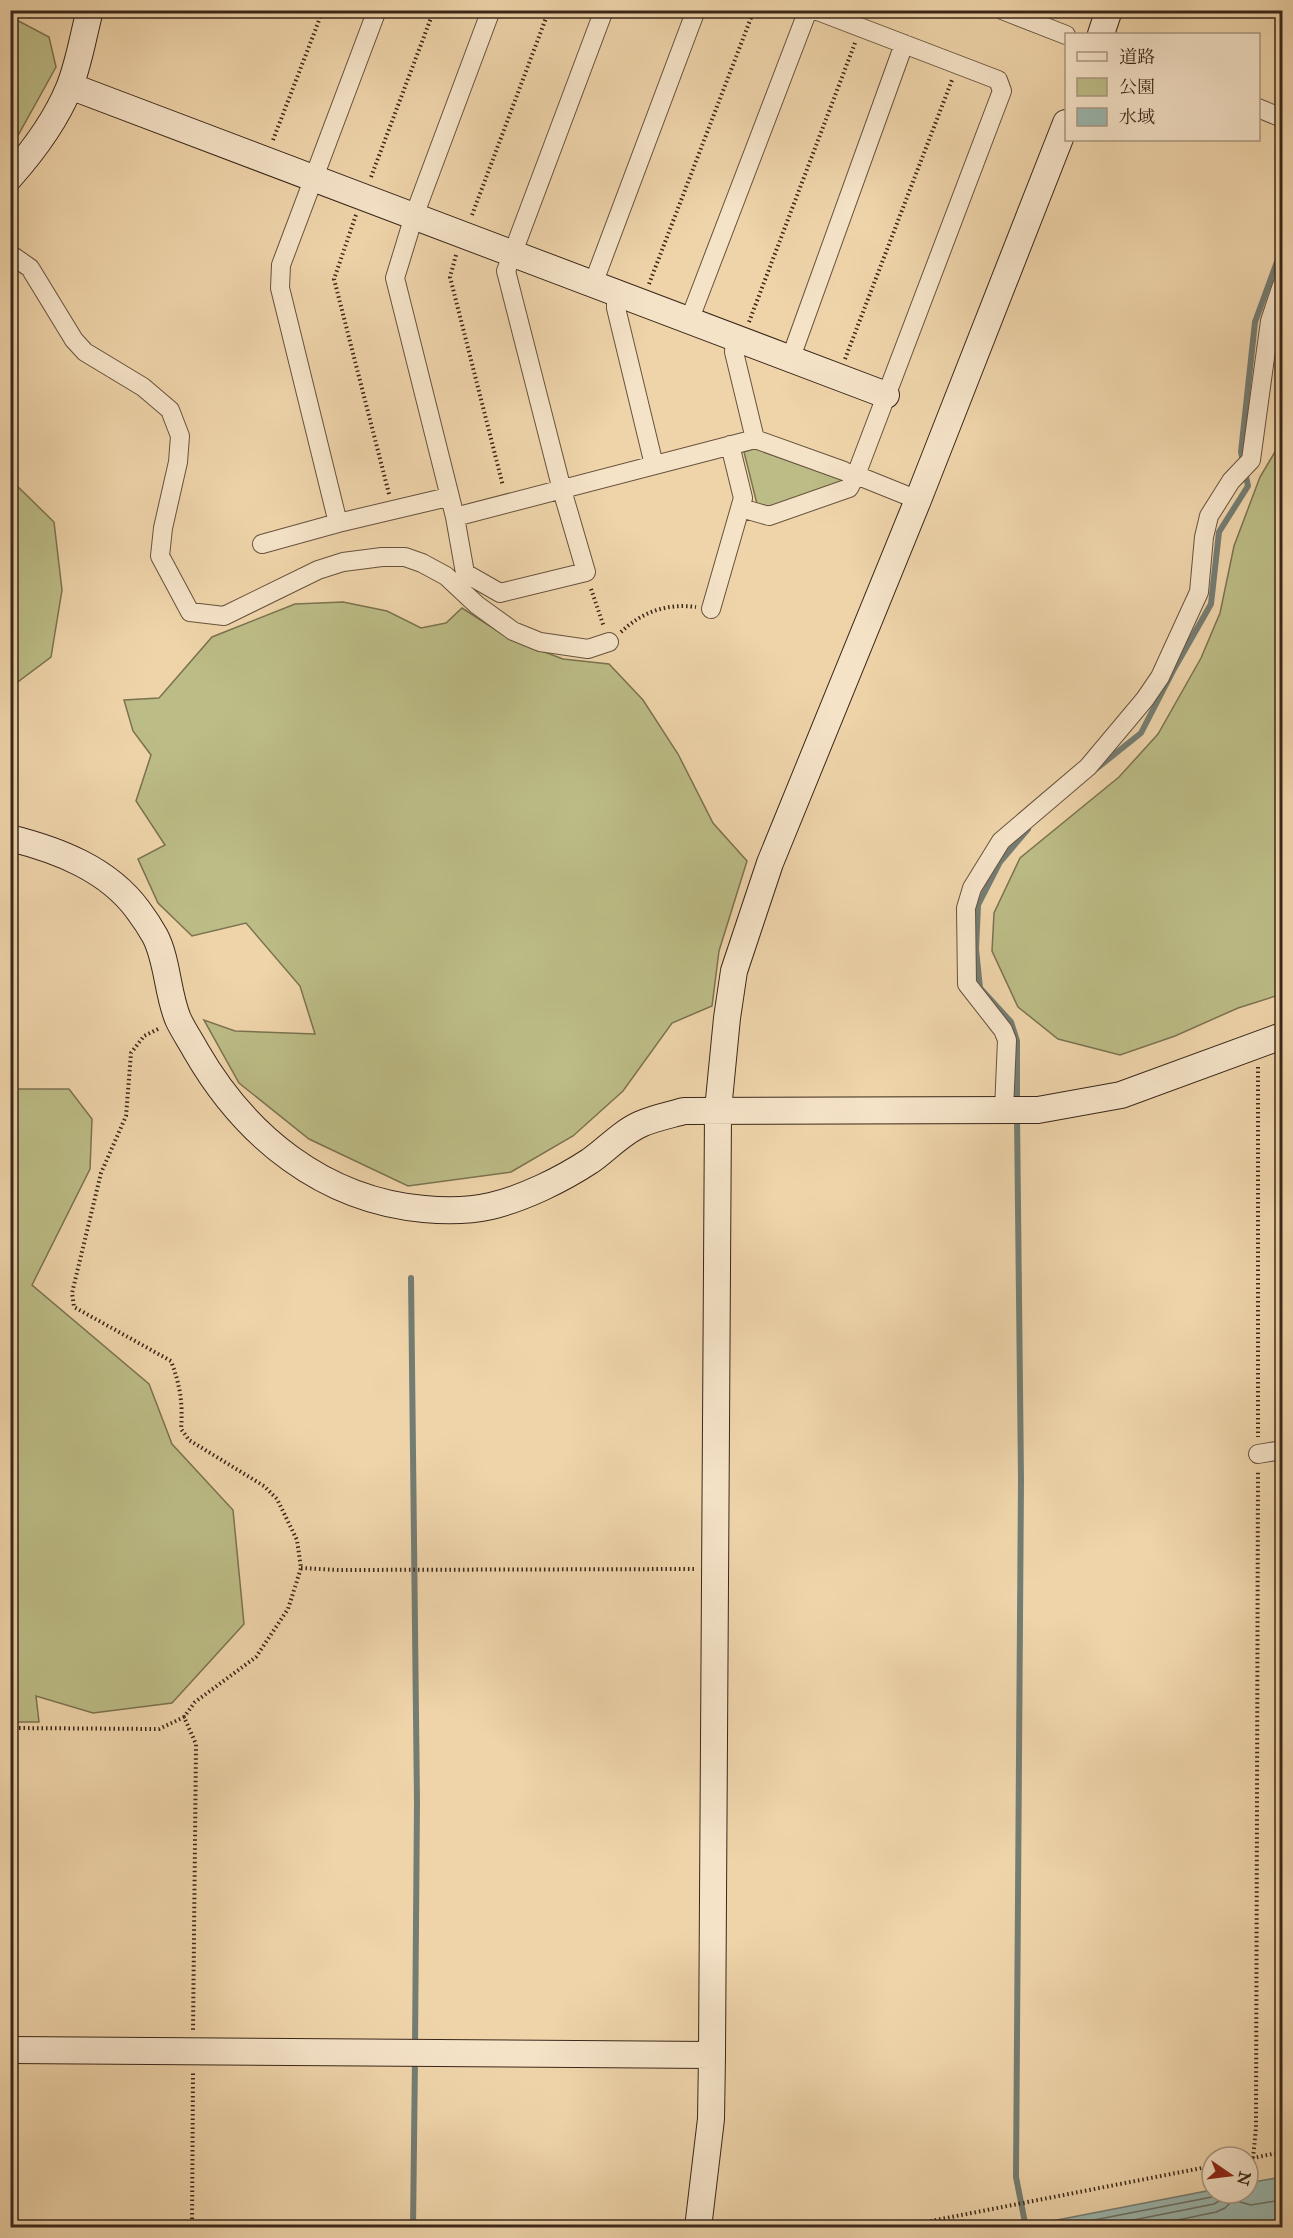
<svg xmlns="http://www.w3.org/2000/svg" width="1293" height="2238" font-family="'IM FELL Great Primer','Noto Serif JP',serif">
<rect width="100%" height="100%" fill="#efd4aa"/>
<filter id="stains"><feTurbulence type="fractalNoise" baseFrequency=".00333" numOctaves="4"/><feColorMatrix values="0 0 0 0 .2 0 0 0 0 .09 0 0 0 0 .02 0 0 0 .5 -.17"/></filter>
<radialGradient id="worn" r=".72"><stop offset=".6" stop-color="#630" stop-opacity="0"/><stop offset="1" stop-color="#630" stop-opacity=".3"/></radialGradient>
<path fill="#bcbc86" stroke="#7b7250" stroke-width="1.5" d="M11,17L49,37L56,67L11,148Z
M1282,440V994L1238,1008L1175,1036L1120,1055L1058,1039L1018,1007L992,951L994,913L1020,858L1119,777L1158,734L1201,658L1220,613L1234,546L1260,477Z
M756,448L843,480L842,486L770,509L757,504L744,452Z
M11,480L54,522L62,590L51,657L11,687Z
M343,602L387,611L421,628L446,623L462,608L510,639L563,659L609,664L643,700L678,754L713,823L747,861L719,951L712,1006L672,1023L623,1091L573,1136L511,1172L408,1186L309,1139L239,1083L204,1020L235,1031L315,1034L300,986L246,923L192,936L158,903L138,859L165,845L136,801L151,755L133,731L124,700L159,698L212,637L295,604Z
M11,1089H69L92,1119L90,1169L32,1285L149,1384L172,1444L233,1510L244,1624L172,1703L93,1713L36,1696L39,1722H11Z"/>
<path fill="#9ab7af" stroke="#747d73" stroke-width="1.5" d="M1282,2177V2227H1021L1212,2190V2193H1248V2183Z"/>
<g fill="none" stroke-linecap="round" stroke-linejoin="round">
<path stroke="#6a6f64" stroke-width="1.5" d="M1053,2228L1212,2197L1217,2193
M1093,2228L1214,2204L1221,2200L1225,2193
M1139,2228L1216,2212L1225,2208L1233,2200L1251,2205L1282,2200"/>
<path stroke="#747d73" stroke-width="6" d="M1096,769L1141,733L1174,669L1211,604L1219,532L1248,486L1241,452L1255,322L1282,248
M1017,1105V1041L1011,1022L980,988L976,949L978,905L1000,862L1028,829
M1017,1115L1021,1479L1016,2177L1026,2228
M411,1278L417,1802L415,2046
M413,2228L415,2059"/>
<defs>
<path id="street" d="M491,10L414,216L395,278L455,517L465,573L500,593L586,572L562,490L506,271L604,10
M1002,10L1066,35
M1258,108L1282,118
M10,254L30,268L74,340L85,352L143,387L170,410L180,436L178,462L163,528L160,556L190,612L224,616L318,570L343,562L382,557H405L422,563L446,576L477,605L513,631L540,642L588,649L609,642
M593,284L696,10
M616,293V308L654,465
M689,321L808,10
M790,360L904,44
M755,439L844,471
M856,475L918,500
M741,508L769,516L849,488L856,475L1002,91L998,80L815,10
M455,517L755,439L734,352L735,338
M338,523L280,288L281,265L377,10
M262,544L338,523L448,497
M711,609L743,498L730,445
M1004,1110L1007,1040L1003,1030L967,984L966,908L972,888L1001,841L1088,767L1145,699L1160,677L1199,592L1204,537L1209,516L1231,481L1251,460L1270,321L1282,285
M1258,1454L1282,1450"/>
<path id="secondary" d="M1101,34L1109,10
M70,86L886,395
M10,177C34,150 55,122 69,88C79,64 83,36 90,10
M10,838C58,850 108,869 138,910C144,918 150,927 155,936C168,961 167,993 178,1019C183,1030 190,1040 196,1051C245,1136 323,1200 424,1209C446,1211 469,1211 491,1206C524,1198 561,1180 590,1161C606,1150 622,1132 641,1124C654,1118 670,1115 684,1111L1038,1110L1121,1095L1282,1036
M10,2050L712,2055
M698,2228L711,2119L712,2055L718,1110L727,1018L734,971L770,863L918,500L1066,123"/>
</defs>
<use href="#street" stroke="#67523d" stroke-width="20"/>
<use href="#secondary" stroke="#3a2719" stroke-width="28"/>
<path stroke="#3a2719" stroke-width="4" stroke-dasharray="1.5 3" stroke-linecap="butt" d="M273,140L323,10
M371,177L434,10
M356,215L334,279L389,494
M472,215L549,10
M456,255L450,277L503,486
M649,284L754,10
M749,322L855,43
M845,359L952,80
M591,589L604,627
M621,632C642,612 667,603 696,607
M158,1029L144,1036L131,1053L126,1116L101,1173L72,1293L74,1307L171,1361C180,1385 183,1402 181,1429L189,1440L264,1486L277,1499L297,1540L301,1568L288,1609L256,1657L195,1702L184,1717
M1258,1067V1437
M301,1568L339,1570L694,1569
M10,1728L159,1729L184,1717L196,1744L193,2032
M1253,2158L1256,2128L1258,1472
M1248,2159L1282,2152
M192,2228L193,2072
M895,2228L1212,2166"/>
<use href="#street" stroke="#f5e3c8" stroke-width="18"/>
<use href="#secondary" stroke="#f5e3c8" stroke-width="26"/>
</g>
<rect width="1293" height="2238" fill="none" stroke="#efd4aa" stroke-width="36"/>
<rect x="12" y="12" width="1269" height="2214" fill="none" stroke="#3a2719" stroke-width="3"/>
<rect x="18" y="18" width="1257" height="2202" fill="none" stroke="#3a2719" stroke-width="1.5"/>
<rect x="1065" y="33" width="195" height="108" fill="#f5e3c8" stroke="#aa9882" stroke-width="1.5"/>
<rect x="1077" y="52" width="30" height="9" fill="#f5e3c8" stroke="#aa9882" stroke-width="1.5"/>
<text x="1119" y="63" font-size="18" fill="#3a2719">道路</text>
<rect x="1077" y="78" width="30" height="18" fill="#bcbc86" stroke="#aa9882" stroke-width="1.5"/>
<text x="1119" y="93" font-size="18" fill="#3a2719">公園</text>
<rect x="1077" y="108" width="30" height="18" fill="#9ab7af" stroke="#aa9882" stroke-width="1.5"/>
<text x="1119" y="123" font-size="18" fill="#3a2719">水域</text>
<g transform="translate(1230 2175) rotate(104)"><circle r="28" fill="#f5e3c8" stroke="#aa9882" stroke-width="1.5"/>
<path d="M0-4.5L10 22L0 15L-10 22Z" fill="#8f2418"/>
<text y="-9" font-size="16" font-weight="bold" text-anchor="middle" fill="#3a2719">N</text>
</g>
<rect width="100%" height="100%" filter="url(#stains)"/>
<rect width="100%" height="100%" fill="url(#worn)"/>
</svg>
